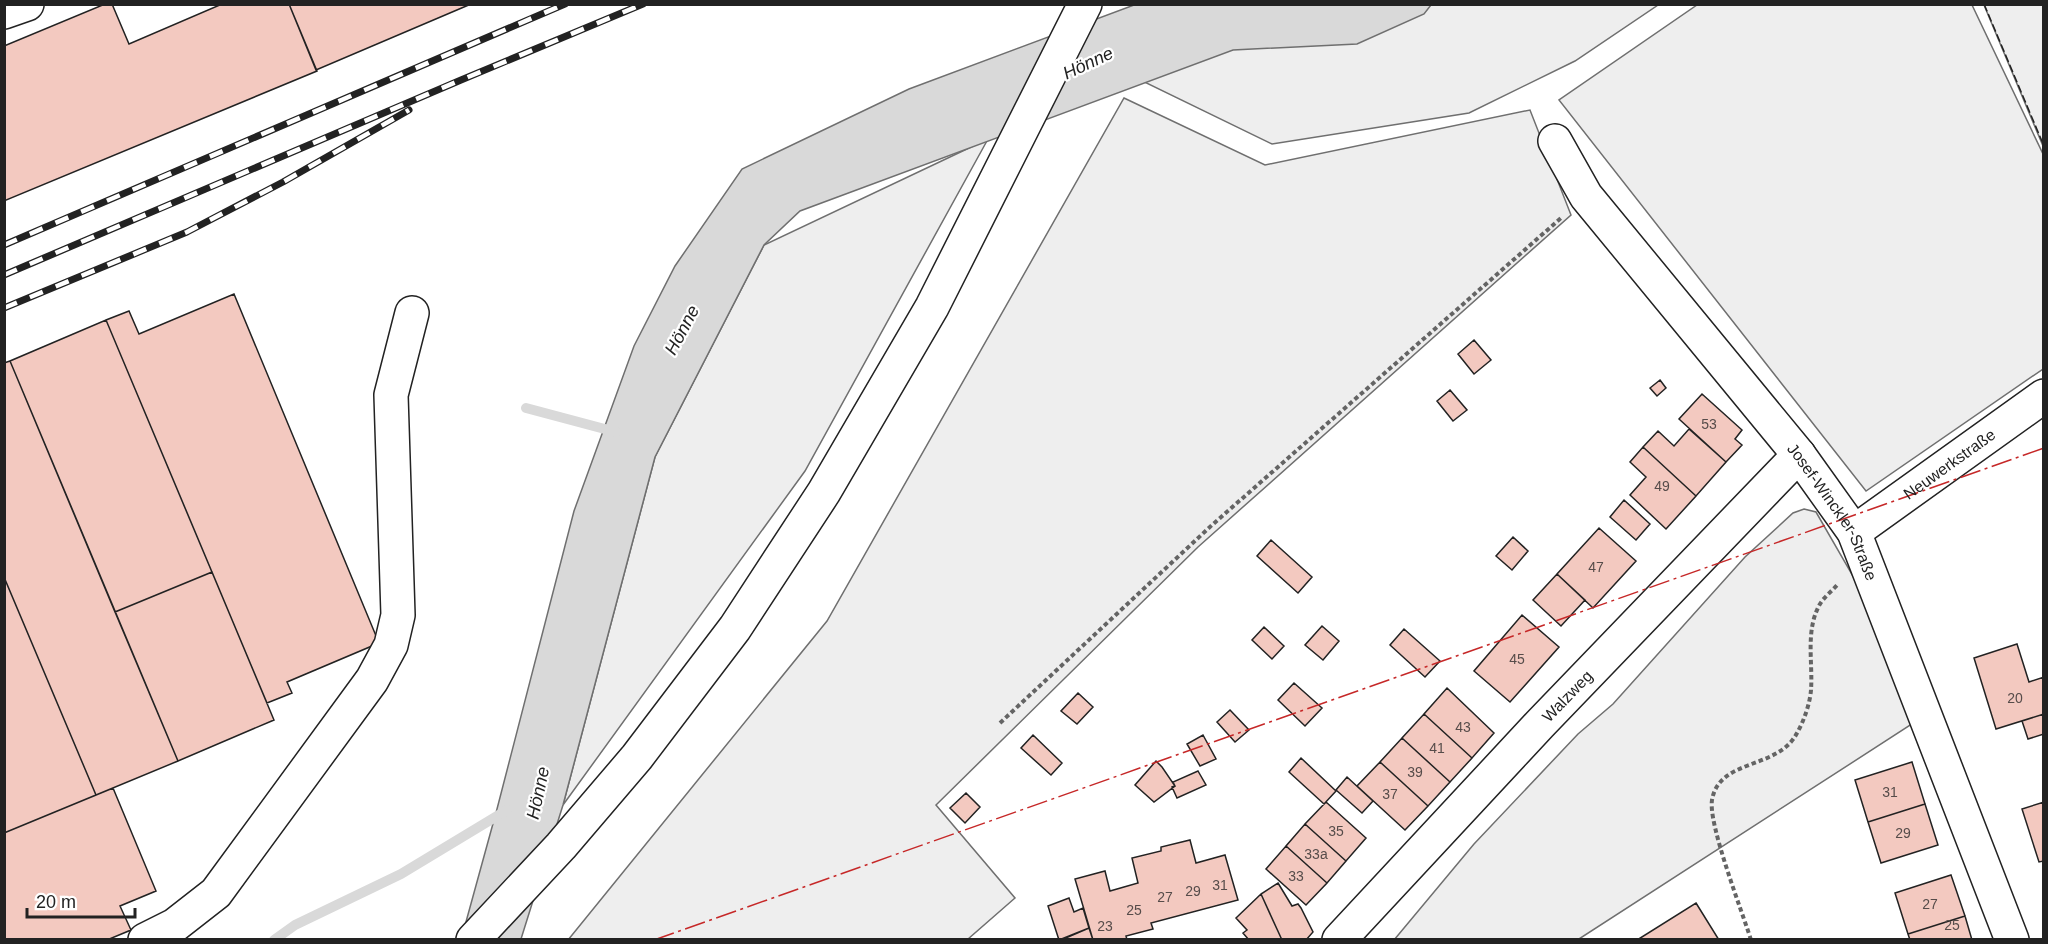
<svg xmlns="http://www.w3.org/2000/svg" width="2048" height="944" font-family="Helvetica,sans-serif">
<rect width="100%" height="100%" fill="#fff"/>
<path fill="#eee" stroke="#6f6f6f" stroke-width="1.5" d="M1175,5H1658L1575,61L1469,113L1272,144L1132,76Z
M1697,5H1972L2043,154V369L1866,491L1559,100Z
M1984,5H2043V146Z
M1124,98L1265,165L1530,110L1571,215L1198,547L936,805L1015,898L968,939L568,940L827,621Z
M988,139L805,471L563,805L655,457L764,245Z
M1804,509L1816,512L1857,583L1915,722L1579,939L1394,940L1474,844L1578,734L1613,704L1745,557L1793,513Z"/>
<path fill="#d9d9d9" stroke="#6f6f6f" stroke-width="1.5" d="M1134,5H1431L1424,14L1357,44L1233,50L800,211L764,245L655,457L563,805L521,939L461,940L497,809L574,511L634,346L675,266L742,169L909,89Z"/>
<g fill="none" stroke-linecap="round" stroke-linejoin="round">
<path stroke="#d9d9d9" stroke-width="10" d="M526,408L616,432
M274,940L295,925L401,874L507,810"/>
</g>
<path fill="#f3c9c0" stroke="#222" stroke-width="1.5" d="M105,4H112L129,44L222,4H289L317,71L4,201V46Z
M289,4H471L316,70Z
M234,294L379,643L287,682L292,693L267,703L106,320L129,311L139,334Z
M106,320L212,572L115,612L10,361Z
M1474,340L1491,360L1474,374L1458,354Z
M10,361L178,761L96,795L4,577V363Z
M1660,380L1666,388L1657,396L1650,388Z
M1450,390L1467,410L1453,421L1437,401Z
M1702,394L1742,430L1735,439L1742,445L1726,462L1679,419Z
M1689,429L1726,462L1696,496L1643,447L1658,431L1674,446Z
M1643,447L1696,496L1666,529L1630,495L1646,477L1630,462Z
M1624,500L1650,524L1636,540L1610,517Z
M1599,528L1636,561L1593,608L1557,574Z
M1513,537L1528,551L1512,570L1496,556Z
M1271,540L1312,577L1298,593L1257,556Z
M212,572L274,720L178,761L115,612Z
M1557,574L1585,600L1561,626L1533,600Z
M4,577L96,795L4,833Z
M1522,615L1559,647L1510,702L1474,671Z
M1322,626L1339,641L1323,660L1305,645Z
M1264,627L1284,646L1272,659L1252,640Z
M1404,629L1440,661L1425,677L1390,645Z
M2017,644L2029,682L2044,677V714L1996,729L1974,658Z
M1294,683L1322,708L1305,726L1278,700Z
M1447,688L1494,733L1472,758L1424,714Z
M1078,693L1093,707L1077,724L1061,711Z
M1230,710L1249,730L1235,742L1217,722Z
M1424,714L1472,758L1450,782L1402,738Z
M2044,714V734L2028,739L2022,721Z
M1033,735L1062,763L1051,775L1021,748Z
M1203,735L1216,759L1200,766L1187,744Z
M1402,738L1450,782L1428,806L1380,762Z
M1301,758L1336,791L1324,804L1289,772Z
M1156,761L1162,767L1175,786L1154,802L1135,785Z
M1380,762L1428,806L1405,830L1357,786Z
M1912,762L1925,804L1868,822L1855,780Z
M1198,771L1206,785L1177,798L1172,787L1175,786L1173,782Z
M1347,777L1373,801L1362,813L1336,790Z
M113,788L156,891L120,906L131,930L107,940H4V833Z
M966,793L980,807L965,823L950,808Z
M1326,802L1366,838L1346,861L1305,824Z
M2044,802V861L2039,862L2022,809Z
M1925,804L1938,845L1881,863L1868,822Z
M1305,824L1346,861L1327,883L1286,846Z
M1190,840L1196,863L1225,855L1238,900L1151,923L1153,929L1126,936L1127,940H1093L1075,879L1105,871L1110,891L1138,883L1132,858L1161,851V847Z
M1286,846L1327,883L1306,905L1266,869Z
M1951,875L1965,916L1908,934L1895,893Z
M1278,883L1292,906L1298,904L1301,908L1313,932L1306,940H1282L1261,894Z
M1261,894L1270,914L1282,940H1249L1243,933L1247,930L1236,918Z
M1069,898L1074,912L1083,908L1089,928L1059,940L1048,906Z
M1696,903L1719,940H1637Z
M1965,916L1972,940H1910L1908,934Z
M1089,928L1093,940H1061Z"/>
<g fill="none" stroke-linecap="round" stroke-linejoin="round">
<defs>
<g id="minor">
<path d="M4,12L27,4"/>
<path id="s1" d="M1555,141L1586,196L1799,455L1854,532L2012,940"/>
<path id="s2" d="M1854,532L2044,396"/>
<path d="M145,940L175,925L216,893L372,680L391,645L398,615L391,395L412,313"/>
<path id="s3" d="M1339,940L1540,724L1799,455"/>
</g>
<path id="major" d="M473,940L561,846L637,757L735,628L824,492L932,307L1085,4"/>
</defs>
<use href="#minor" stroke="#222" stroke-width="36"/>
<use href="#major" stroke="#222" stroke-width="36"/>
<path stroke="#646464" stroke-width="4" stroke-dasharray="4.5 3" stroke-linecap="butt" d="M1000,723L1212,525L1561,218
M1751,940C1742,911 1708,824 1712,800C1719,758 1778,770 1797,733C1804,721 1810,703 1811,690C1813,662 1805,630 1820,604C1824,597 1832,591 1838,584"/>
<use href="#minor" stroke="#fff" stroke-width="33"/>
<use href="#major" stroke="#fff" stroke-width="33"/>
<defs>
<path id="rail" d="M4,245L565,4
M4,275L461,80L643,4
M4,308L187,232L283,182L409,110"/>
</defs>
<use href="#rail" stroke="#222" stroke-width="7"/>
<use href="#rail" stroke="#fff" stroke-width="4.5" stroke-dasharray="14" stroke-linecap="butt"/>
<path stroke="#222" stroke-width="1.5" stroke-dasharray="8 3" stroke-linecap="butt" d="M1984,4L2044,146"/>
<path stroke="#c62828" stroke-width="1.5" stroke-dasharray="21 4.5 3 4.5" stroke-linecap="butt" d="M654,940L2044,448"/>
</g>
<g text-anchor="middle" stroke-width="4.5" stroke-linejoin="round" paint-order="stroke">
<g font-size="14" fill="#564c4a">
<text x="1709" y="429">53</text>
<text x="1662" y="491">49</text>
<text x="1596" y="572">47</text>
<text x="1517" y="664">45</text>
<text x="2015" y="703">20</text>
<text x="1463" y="732">43</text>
<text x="1437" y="753">41</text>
<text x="1415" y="777">39</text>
<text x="1890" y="797">31</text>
<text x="1390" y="799">37</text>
<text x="1336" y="836">35</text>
<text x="1903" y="838">29</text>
<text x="1316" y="859">33a</text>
<text x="1296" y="881">33</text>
<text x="1220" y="890">31</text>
<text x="1193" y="896">29</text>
<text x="1165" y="902">27</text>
<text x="1930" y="909">27</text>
<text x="1134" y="915">25</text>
<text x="1952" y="930">25</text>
<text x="1105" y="931">23</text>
</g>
<g font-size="16" fill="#222" stroke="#fff">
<text dy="6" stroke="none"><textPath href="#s2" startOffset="117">Neuwerkstraße</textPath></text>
<text dy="6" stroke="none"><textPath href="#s1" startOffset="465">Josef-Winckler-Straße</textPath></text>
<text dy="6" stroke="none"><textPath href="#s3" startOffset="334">Walzweg</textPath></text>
</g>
<g font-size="18" font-style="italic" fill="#222" stroke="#fff">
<text transform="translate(1088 63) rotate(-25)" y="6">Hönne</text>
<text transform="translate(682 330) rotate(-62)" y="6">Hönne</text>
<text transform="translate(538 793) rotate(-78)" y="6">Hönne</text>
</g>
</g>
<rect width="2048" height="944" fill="none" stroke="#222222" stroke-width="12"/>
<path d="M27 908v9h108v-9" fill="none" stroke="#222222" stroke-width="3"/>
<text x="36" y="908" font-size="18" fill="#222222" stroke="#ffffff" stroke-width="4.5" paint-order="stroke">20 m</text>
</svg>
